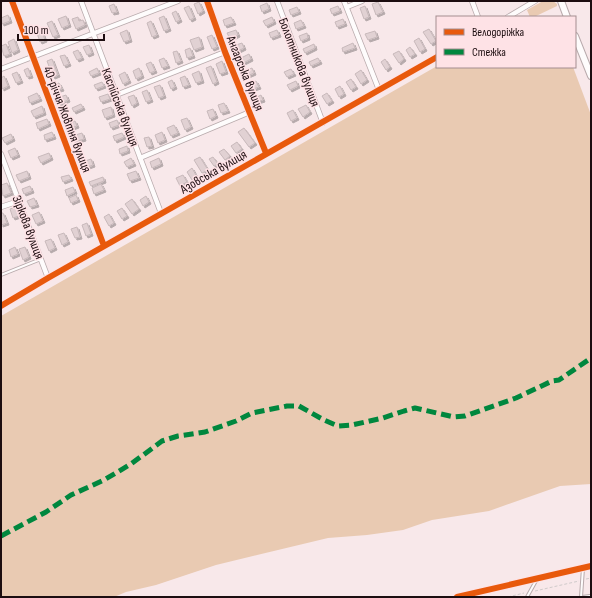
<svg xmlns="http://www.w3.org/2000/svg" width="592" height="598" font-family="'Sofia Sans Condensed',sans-serif">
<defs>
<filter id="shadow"><feDropShadow dx="2" dy="2" stdDeviation="0" flood-color="#0004"/></filter>
</defs>
<rect width="100%" height="100%" fill="#f8e8ea"/>
<path fill="#e9cab2" d="M543,1H553L557,4V6L534,17H530L527,10Z
M437,66V67H573L591,115V484L560,486L489,511L432,520L403,530L367,535L328,538L216,565L156,585L126,592L114,597H1V316Z"/>
<path fill="#e1d1d3" stroke="#c8b9bb" filter="url(#shadow)" d="M199,2L203,11L198,14L194,4Z
M378,2L383,12L376,15L372,4Z
M267,3L269,9L262,12L260,6Z
M114,4L117,12L112,13L109,6Z
M189,6L194,18L190,20L184,8Z
M338,6L340,11L332,14L330,9Z
M365,6L369,17L364,19L360,8Z
M297,7L299,12L291,15L289,10Z
M176,11L180,20L176,22L172,13Z
M8,15L10,21L2,24L1,18Z
M66,16L69,25L62,28L58,19Z
M164,16L169,29L164,31L159,18Z
M78,17L79,21L83,20L85,25L76,29L72,19Z
M231,17L234,23L225,26L223,20Z
M272,17L274,22L266,26L263,21Z
M343,19L345,24L337,27L335,22Z
M301,20L304,26L296,29L294,23Z
M52,21L58,35L53,37L47,23Z
M151,21L157,35L152,37L147,23Z
M429,29L436,41L431,44L423,32Z
M127,30L130,40L124,42L120,33Z
M236,30L238,35L230,39L227,33Z
M277,30L279,35L271,38L269,33Z
M42,31L45,40L40,42L37,33Z
M375,31L377,37L368,40L365,34Z
M307,33L308,38L301,41L299,36Z
M212,35L217,47L212,49L207,37Z
M199,37L202,47L194,50L190,40Z
M419,38L425,49L420,52L414,41Z
M14,39L18,50L12,53L8,42Z
M242,43L244,48L236,52L233,46Z
M353,43L355,48L343,52L342,48Z
M6,44L10,54L4,56L1,46Z
M314,44L315,48L305,53L303,49Z
M89,45L92,53L87,55L83,47Z
M410,47L415,54L410,57L406,50Z
M190,48L193,56L187,58L185,50Z
M78,50L82,58L77,60L73,52Z
M177,51L181,61L176,63L173,52Z
M399,51L404,59L399,63L393,54Z
M249,54L251,59L241,64L239,59Z
M65,55L69,64L64,66L60,56Z
M164,58L168,66L162,68L159,60Z
M318,58L320,62L311,66L309,62Z
M52,59L58,75L53,77L47,61Z
M385,59L390,67L386,70L381,62Z
M222,61L226,72L220,74L216,64Z
M151,62L155,71L150,73L146,64Z
M211,66L217,82L213,84L206,68Z
M28,68L31,76L27,77L24,70Z
M97,68L99,73L91,76L89,72Z
M139,68L142,76L136,79L133,71Z
M252,68L254,73L245,77L243,72Z
M291,69L294,74L287,77L284,72Z
M361,70L367,80L361,84L355,74Z
M199,71L202,81L196,83L192,74Z
M17,72L21,81L16,83L12,74Z
M125,72L129,81L123,84L119,75Z
M4,76L8,86L2,89L1,78Z
M185,76L189,85L183,87L180,78Z
M351,79L356,87L351,90L346,82Z
M172,80L175,87L171,89L168,82Z
M256,81L259,87L250,90L248,85Z
M296,81L298,86L290,90L287,85Z
M102,82L104,86L96,89L94,85Z
M59,83L62,89L55,91L53,85Z
M160,85L164,96L159,98L154,87Z
M340,86L344,94L339,97L335,89Z
M147,90L151,100L146,102L142,92Z
M37,93L40,99L30,103L28,97Z
M327,93L332,101L327,104L322,96Z
M108,94L110,99L101,102L99,97Z
M66,95L68,100L59,104L57,98Z
M134,95L137,103L132,106L128,97Z
M261,95L263,100L254,103L253,99Z
M224,103L228,111L221,113L218,105Z
M81,104L83,108L74,112L72,108Z
M306,105L310,112L303,117L298,109Z
M42,106L44,113L34,117L31,111Z
M111,107L113,115L105,118L102,110Z
M213,109L216,116L210,119L207,111Z
M293,110L297,118L291,121L287,113Z
M187,118L191,127L185,130L181,120Z
M47,119L49,124L38,129L36,123Z
M117,120L119,125L111,128L109,123Z
M75,121L77,126L69,129L67,124Z
M174,125L178,133L171,136L167,128Z
M244,128L255,143L249,147L238,132Z
M52,132L54,137L45,140L44,135Z
M162,132L165,140L158,143L155,135Z
M82,133L84,139L74,142L72,136Z
M122,133L124,137L115,141L113,136Z
M11,134L13,139L5,143L2,138Z
M149,137L152,146L147,147L144,138Z
M237,142L242,149L236,153L231,146Z
M127,146L128,151L120,154L119,149Z
M15,148L18,155L11,158L8,151Z
M224,149L230,156L225,160L219,152Z
M49,153L51,158L41,163L38,157Z
M200,157L208,170L202,173L194,160Z
M213,157L218,164L214,166L209,159Z
M131,158L134,164L127,167L124,162Z
M159,158L161,164L152,168L150,162Z
M91,159L93,165L85,168L82,162Z
M192,168L197,177L192,180L187,172Z
M27,171L29,177L19,181L16,175Z
M136,171L139,178L130,181L127,174Z
M69,175L71,179L63,182L61,177Z
M183,175L187,182L180,186L176,178Z
M103,177L104,181L91,186L89,182Z
M7,183L11,193L3,196L1,185Z
M101,184L104,190L94,194L92,188Z
M30,186L32,191L24,194L22,189Z
M73,187L75,192L67,196L65,190Z
M76,195L78,200L71,203L69,198Z
M146,196L149,202L143,206L140,200Z
M34,198L37,205L30,207L27,201Z
M132,199L139,209L132,214L125,204Z
M16,207L19,216L13,218L10,209Z
M122,208L127,216L122,219L117,211Z
M39,212L43,221L36,224L32,215Z
M1,213H3L7,223L1,225Z
M109,214L114,223L109,226L104,217Z
M87,223L91,234L86,236L82,225Z
M77,227L80,237L75,238L71,229Z
M64,233L68,242L62,245L58,235Z
M51,239L55,248L49,251L45,241Z
M15,247L18,254L11,257L9,250Z
M25,247L29,257L23,260L19,249Z"/>
<g fill="none" stroke-linecap="round" stroke-linejoin="round">
<defs>
<path id="lane" d="M1,275L41,259
M527,597L537,579
M581,597L583,568
M582,597L590,596"/>
<path id="street" d="M12,1L104,246
M81,1L161,213
M207,1L225,52L266,153
M277,1L323,123
M344,1L379,90
M472,1L478,17
M347,7L362,1
M508,17L535,1
M1,69L178,1
M116,95L225,52
M1,154L48,278
M140,158L250,112
M1,207L19,201
M1,306L48,278L437,57
M457,597L591,566"/>
<path id="secondary" d="M561,1L567,17
M575,36L591,76"/>
</defs>
<use href="#lane" stroke="#b8aaac" stroke-width="4"/>
<use href="#street" stroke="#b8aaac" stroke-width="6"/>
<use href="#secondary" stroke="#b8aaac" stroke-width="8"/>
<path stroke="#d0cbcb" stroke-width="1" stroke-dasharray="3 2" stroke-linecap="butt" d="M586,579L591,578
M535,591L579,581
M508,597L524,593"/>
<use href="#lane" stroke="#fefcfc" stroke-width="2"/>
<use href="#street" stroke="#fefcfc" stroke-width="4.5"/>
<use href="#secondary" stroke="#fefcfc" stroke-width="6"/>
<path stroke="#00873e" stroke-width="5" stroke-dasharray="10 5" stroke-linecap="butt" d="M1,536L46,512L71,495L104,480L131,464L162,441L178,436L205,432L236,421L252,413L287,406H299L324,420L338,426L352,425L383,418L404,411L415,408L454,417L465,416L516,398L552,381L559,380L591,358"/>
<defs>
<path id="cycleway" d="M12,1L104,246
M207,1L225,52L266,153
M1,306L48,278L437,57
M457,597L591,566"/>
</defs>
<use href="#cycleway" stroke="#fee2e6" stroke-width="8"/>
<use href="#cycleway" stroke="#e8590c" stroke-width="6"/>
</g>
<g text-anchor="middle" stroke-width="3" stroke-linejoin="round" paint-order="stroke">
<g font-size="13" fill="#1c0d10" stroke="#fee2e6">
<text transform="translate(300 62) rotate(69)" y="5">Болотникова вулиця</text>
<text transform="translate(246 73) rotate(68)" y="5">Ангарська вулиця</text>
<text transform="translate(121 107) rotate(69)" y="5">Каспійська вулиця</text>
<text transform="translate(68 119) rotate(69)" y="5">40-річчя Жовтня вулиця</text>
<text transform="translate(213 171) rotate(-30)" y="5">Азовська вулиця</text>
<text transform="translate(29 227) rotate(69)" y="5">Зіркова вулиця</text>
</g>
</g>
<rect width="592" height="598" fill="none" stroke="#1c0d10" stroke-width="4"/>
<rect x="436" y="16" width="140" height="52" fill="#fee2e6" stroke="#a48d90"/>
<rect x="444" y="29" width="20" height="6" fill="#e8590c" stroke="#a48d90"/>
<text x="472" y="36" font-size="12" fill="#1c0d10">Велодоріжка</text>
<rect x="444" y="49" width="20" height="6" fill="#00873e" stroke="#a48d90"/>
<text x="472" y="56" font-size="12" fill="#1c0d10">Стежка</text>
<path d="M18 34v6h86v-6" fill="none" stroke="#1c0d10" stroke-width="2"/>
<text x="24" y="34" font-size="12" fill="#1c0d10" stroke="#fee2e6" stroke-width="3" paint-order="stroke">100 m</text>
</svg>
